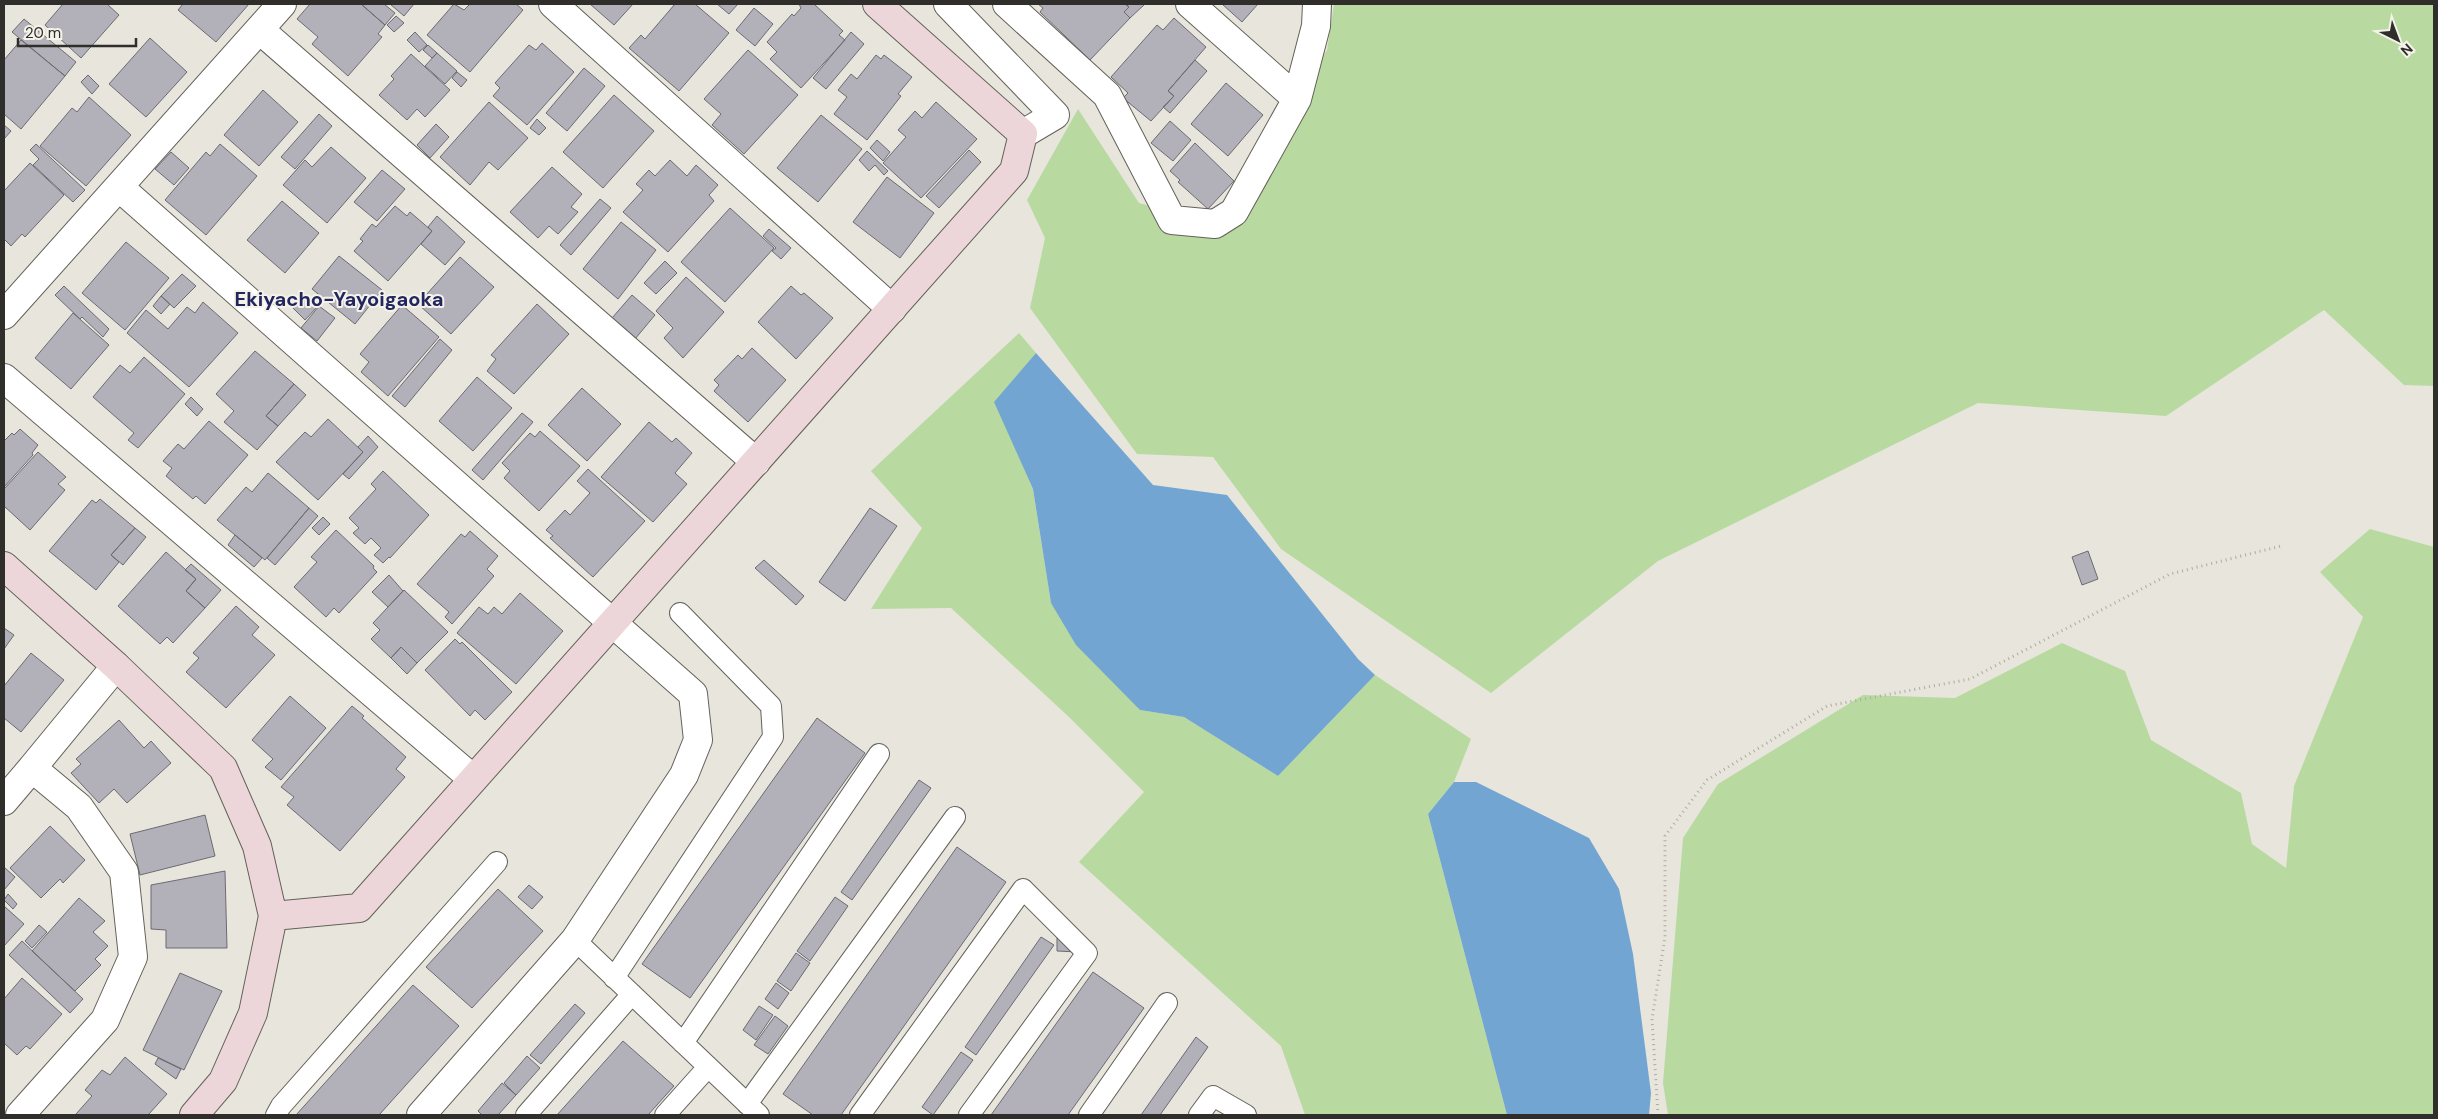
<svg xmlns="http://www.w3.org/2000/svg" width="2438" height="1119" font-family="'DM Sans',sans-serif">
<rect width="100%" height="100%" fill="#e8e5dc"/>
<path fill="#b8daa1" d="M1334,4H2434V386L2404,385L2324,310L2166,416L1978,403L1658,561L1491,693L1281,549L1213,457L1137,454L1030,308L1045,238L1027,200L1078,109L1139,203L1215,223L1327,50Z
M1019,333L1036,353L995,402L1033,489L1051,603L1140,710L1184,717L1278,776L1375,675L1471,739L1454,782L1428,814L1507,1115H1305L1281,1046L1079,862L1144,792L1069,717L951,608L871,609L922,528L871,471Z
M2370,529L2434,547V1115H1668L1663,1083L1683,838L1718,784L1863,695L1955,698L2062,643L2125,671L2151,740L2241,793L2252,844L2286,868L2294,786L2363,617L2320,572Z"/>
<path fill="#72a5d1" d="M1036,353L1153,485L1227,495L1358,659L1375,675L1278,776L1184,717L1140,710L1076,645L1051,603L1033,489L994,402Z
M1454,782H1476L1589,838L1619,889L1633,954L1651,1093L1649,1115H1507L1428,814Z"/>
<path fill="#b2b1b9" stroke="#6c6b72" d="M63,4H107L119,15L81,58L45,25Z
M183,4H249L216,42L178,10Z
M310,4H361L385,25L378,34L382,37L348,76L312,44L318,37L297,19Z
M361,4H384L395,13L385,25Z
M390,4H414L404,16Z
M454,4L464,10L470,4H516L523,10L470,72L427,35Z
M590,4H633L614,25Z
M675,4H695L729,33L679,91L629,48L641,35L645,39Z
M717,4H738L729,14Z
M799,4H814L843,31L839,35L845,40L801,88L770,59L777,52L767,42L792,14L794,16L801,8Z
M1038,4H1125L1129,7L1124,12L1130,18L1090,60L1040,12L1043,8Z
M1125,4H1145L1130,18L1124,12L1129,7Z
M1222,4H1258L1242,22Z
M754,8L773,24L755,46L736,30Z
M396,16L404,23L394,32L387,25Z
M1174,18L1206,47L1168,91L1174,96L1151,121L1123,98L1128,93L1111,77L1157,25L1163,30Z
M24,19L76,62L65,76L12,32Z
M415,32L427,45L419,52L407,40Z
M851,32L864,44L826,89L813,78Z
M150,38L187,72L146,117L109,84Z
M21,40L65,76L21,129L4,114V60Z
M542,43L574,72L527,125L493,96L500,88L495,83L529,45L536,50Z
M428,45L437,53L432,58L423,50Z
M748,50L798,95L744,154L712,125L721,114L704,99Z
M437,53L457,71L445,84L425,66Z
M411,54L450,90L425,117L417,109L407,120L379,95L394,79L391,76Z
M876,55L881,59L884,55L912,77L898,94L901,96L867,140L834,114L847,97L838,90L851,74L857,79Z
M1195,60L1207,71L1170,113L1163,107L1174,96L1168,91Z
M584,68L605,86L567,131L546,113Z
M457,72L467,80L461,87L452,78Z
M88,75L99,86L92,94L81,82Z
M1226,83L1263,115L1228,156L1191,124Z
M263,90L298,122L259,166L224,135Z
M614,95L654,131L603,188L563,152Z
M89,97L131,135L86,186L40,146L72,108L77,112Z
M489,102L528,138L498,170L489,162L470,185L440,157Z
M936,102L977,139L921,198L883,163L906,137L898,130L915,111L922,118Z
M319,114L332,126L295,169L281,157Z
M821,115L862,149L818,202L777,168Z
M537,119L546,128L539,135L530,128Z
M1170,121L1191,140L1173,161L1151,143Z
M436,124L449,137L430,158L417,145Z
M4,125L11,131L4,139Z
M877,140L890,152L883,161L870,148Z
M1195,143L1234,181L1208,209L1178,182L1180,180L1170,171Z
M36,144L85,190L73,202L33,165L39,159L30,150Z
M220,144L257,176L206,235L165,200L206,152L210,156Z
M331,147L366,178L327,223L283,185L305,160L312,167Z
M969,150L981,162L939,208L926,196Z
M867,151L888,171L884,175L875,165L869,171L859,160Z
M171,152L189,168L174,185L155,169Z
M670,160L687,176L696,165L718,185L709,195L714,201L668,252L623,212L643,190L636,184L649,170L655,176Z
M30,163L64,195L25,237L22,234L11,246L4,239V191Z
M552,167L582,194L571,207L578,212L558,234L549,226L538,238L510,212Z
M382,170L405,189L377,221L354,202Z
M887,177L934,213L900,258L853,222Z
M600,199L611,208L571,255L560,245Z
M282,201L319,233L285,273L247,240Z
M395,206L407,216L410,212L432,231L388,281L354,251L363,241L360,239L372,224L376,227Z
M730,208L774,248L725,302L681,262Z
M437,216L465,242L445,265L421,244L432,231L428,227Z
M621,222L656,250L618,299L583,269Z
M769,229L791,248L781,259L772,251L776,248L763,236Z
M126,242L169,278L125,330L82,293Z
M339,256L382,290L355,324L312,289Z
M460,257L494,287L451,334L418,304Z
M665,261L677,273L656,294L644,283Z
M182,274L196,286L174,308L161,296Z
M686,277L724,312L683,358L664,338L673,328L656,311Z
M64,286L109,329L103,337L82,317L80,319L55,295Z
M791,286L801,295L804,293L833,318L796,359L758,322Z
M304,294L317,307L305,320L292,307Z
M632,295L655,315L635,339L612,318Z
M161,296L170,304L161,314L153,306Z
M203,302L238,333L189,387L127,333L146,310L168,329L187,307L195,313Z
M537,304L569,334L514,394L487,371L496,359L491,355Z
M402,305L439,337L388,396L361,372L369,362L360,354Z
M319,306L335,318L317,341L301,328Z
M73,313L109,345L71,389L35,358Z
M440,339L452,350L405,407L392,396Z
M752,348L786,380L748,422L714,391L719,385L714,380L738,355L742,359Z
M255,351L294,384L266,416L278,426L257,450L224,422L234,411L216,394Z
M144,357L185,394L138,448L128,440L134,433L93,397L120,365L130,373Z
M477,377L512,408L473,451L439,421Z
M294,384L306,395L278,426L266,416Z
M582,388L621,424L587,461L548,425Z
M191,397L203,409L197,416L185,404Z
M522,413L533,422L483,480L472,470Z
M328,419L363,452L318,500L276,462L305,432L311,437Z
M209,421L248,455L205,504L196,496L193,499L166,476L172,468L163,461L178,444L184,449Z
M649,422L672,442L676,438L692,453L675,473L687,484L653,522L601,477Z
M20,429L38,445L32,453L33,455L4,487V441L12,433L14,435Z
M540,431L580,466L539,511L504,478L510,471L502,463L530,433L535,437Z
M368,436L378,447L349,479L343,474L363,452L358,447Z
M38,452L66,477L58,484L65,490L30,530L4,506V489Z
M588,469L645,521L593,577L550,538L553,536L546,530L565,510L570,515L590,493L577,481Z
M383,471L429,515L390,558L389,557L383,563L374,555L381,548L371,538L365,544L353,533L359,528L349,518L376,489L371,484Z
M268,473L309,508L265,560L217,520L246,487L252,492Z
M100,499L135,528L111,555L119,562L96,590L49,551L92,500L96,503Z
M309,508L318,516L275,565L267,558Z
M870,508L897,526L845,601L819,582Z
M323,517L330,524L319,535L312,528Z
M135,528L146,537L123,565L111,555Z
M336,530L374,566L373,568L377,572L339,613L334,608L326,617L294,587L317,562L311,557Z
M470,531L498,556L487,569L494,576L452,624L445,617L449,612L417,584L461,534L465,537Z
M235,535L262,558L254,567L228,545Z
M2088,551L2098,579L2082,585L2072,557Z
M166,552L196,579L186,591L205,608L173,643L167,637L160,644L118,606Z
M764,560L804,596L796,605L755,568Z
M191,564L221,590L205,608L186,591L196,579L185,570Z
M389,575L403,591L388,607L372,592Z
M404,590L448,632L417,663L401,647L391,658L371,639L380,630L373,623Z
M520,593L563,631L516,684L457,633L479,607L488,614L494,607L502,614Z
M236,606L259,627L252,635L275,655L226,708L186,672L199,658L193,653Z
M4,628L14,635L4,649Z
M455,639L460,644L462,642L512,692L485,720L475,710L470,716L425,670Z
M401,647L417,663L407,674L391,658Z
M31,653L64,680L21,732L4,718V686Z
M290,696L326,728L281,780L265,767L273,759L252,740Z
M352,706L364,716L362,718L406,757L396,769L405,777L340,851L287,805L294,797L281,787Z
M817,718L865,753L690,998L642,964Z
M119,720L144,748L151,741L171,763L127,803L114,789L99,803L71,773L81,764L76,759Z
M919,780L931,788L852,900L841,892Z
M205,815L215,856L140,875L130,834Z
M50,826L85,860L63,883L60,879L41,898L10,868Z
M957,847L1006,882L841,1115H813L783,1094Z
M4,867L15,877L4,890Z
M225,871L227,948H166V930L151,929V885Z
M529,885L543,897L532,909L518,897Z
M498,889L543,931L472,1008L426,967Z
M8,894L17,904L13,909L4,900Z
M835,897L848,906L810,961L797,951Z
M79,898L105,921L93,932L108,946L95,959L101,965L75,991L32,951Z
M4,906L24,924L4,946Z
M39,925L47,932L32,948L25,941Z
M1057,935L1078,952L1057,951Z
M1041,937L1054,945L976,1055L965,1047Z
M22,941L83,999L70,1013L9,955Z
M796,953L810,963L791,991L777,981Z
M1093,972L1144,1008L1068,1115H991Z
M180,973L222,991L184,1070L143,1050Z
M22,978L62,1014L30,1049L26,1046L17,1055L4,1043V999Z
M776,983L789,993L778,1009L765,999Z
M413,985L459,1026L379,1115H296Z
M575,1004L585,1013L541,1064L530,1055Z
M759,1006L773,1015L756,1040L743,1030Z
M775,1016L788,1026L768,1054L754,1045Z
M1196,1037L1208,1047L1160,1115H1141Z
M623,1041L674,1086L648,1115H557Z
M961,1052L973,1060L933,1115L922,1107Z
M527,1056L540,1068L516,1095L504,1083Z
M125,1057L167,1094L148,1115H77L76,1114L92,1096L85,1090L102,1070L110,1075Z
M158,1058L181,1069L176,1079L155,1064Z
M502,1083L516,1095L498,1115H482L478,1111Z"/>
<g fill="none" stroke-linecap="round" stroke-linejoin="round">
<defs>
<path id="lane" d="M575,940L759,1115
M614,978L773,737L771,706L680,613
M683,1043L879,754
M747,1104L955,817
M276,1115L281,1106L497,862
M526,1115L632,994
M665,1115L708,1067
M860,1115L1023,889L1087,953L969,1115
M1089,1115L1167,1003
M1199,1115L1213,1096L1246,1115"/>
<path id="street" d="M553,4L892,309
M948,4L1055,115L1023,134
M1007,4L1107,95L1172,220L1215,224L1234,212L1297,99L1316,26L1317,4
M1190,4L1297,99
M260,30L756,462
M119,187L693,694L698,740L684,775L575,940L421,1115
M4,315L282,4
M4,378L473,779
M32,768L116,666
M4,801L32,768L79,807L124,872L133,957L105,1020L20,1115"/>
<path id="secondary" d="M4,566L116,666L223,768L257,846L273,916L253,1013L223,1081L194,1115
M273,916L359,908L1014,171L1023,134L877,4"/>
</defs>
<use href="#lane" stroke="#636159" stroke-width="22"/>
<use href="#street" stroke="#636159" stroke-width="30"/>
<use href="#secondary" stroke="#636159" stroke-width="30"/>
<path stroke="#aeaba4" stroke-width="3" stroke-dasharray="1 4" stroke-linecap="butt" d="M1658,1115L1652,1019L1665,937V836L1707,780L1827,706L1970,679L2170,574L2281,546"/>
<use href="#lane" stroke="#fff" stroke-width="20"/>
<use href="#street" stroke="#fff" stroke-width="28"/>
<use href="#secondary" stroke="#edd6d9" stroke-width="28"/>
</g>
<g text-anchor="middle" stroke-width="4" stroke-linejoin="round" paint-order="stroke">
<g font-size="20" font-weight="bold" fill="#21265f" stroke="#f5f2e9">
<text x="339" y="306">Ekiyacho-Yayoigaoka</text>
</g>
</g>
<rect width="2438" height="1119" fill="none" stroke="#2f2e2b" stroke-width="10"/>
<g transform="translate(2398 40) rotate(138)" stroke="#f5f2e9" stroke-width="4" paint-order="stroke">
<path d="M0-4L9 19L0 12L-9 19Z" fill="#2f2e2b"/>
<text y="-8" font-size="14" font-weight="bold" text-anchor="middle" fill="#2f2e2b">N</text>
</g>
<path d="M18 38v8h118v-8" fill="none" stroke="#2f2e2b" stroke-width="2.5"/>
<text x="25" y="38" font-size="15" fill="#2f2e2b" stroke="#f5f2e9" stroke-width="4" paint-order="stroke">20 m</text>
</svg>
